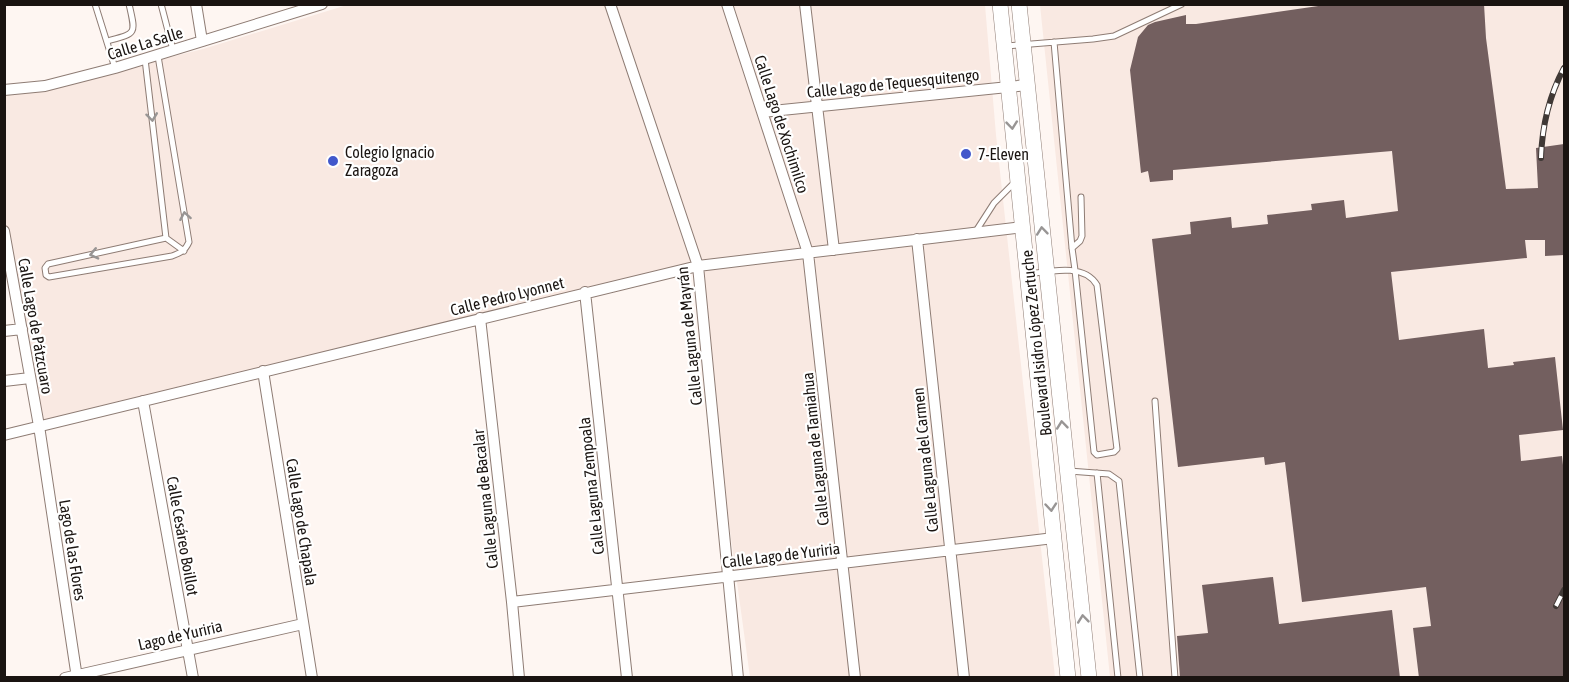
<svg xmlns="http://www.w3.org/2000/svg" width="1569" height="682" font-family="'Asap Condensed',sans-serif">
<rect width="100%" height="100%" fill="#fef6f2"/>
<path fill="#f9e9e2" d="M607,4L612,8L624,5H985L996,135L1055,677H750L694,268L39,426L5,231L4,90L50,87L203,49L347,5Z
M1040,5H1564V677H1110Z"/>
<path fill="#735f5f" d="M1332,4H1484L1486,38L1506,189L1538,188L1536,148L1564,144V255L1545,256V240H1525L1527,258L1391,272L1399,340L1484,329L1488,368L1514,365L1513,362L1555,357L1563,430L1519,435L1521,461L1562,456L1564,474V678H1419L1413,628L1431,626L1426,587L1302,602L1285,462L1265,465L1264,457L1178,467L1152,239L1191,234L1190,222L1231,217L1232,228L1268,224L1267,215L1312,210L1311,204L1344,200L1346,218L1398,211L1392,151L1173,170V180L1150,182L1148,171L1141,173L1130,70L1138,37L1148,25L1155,22L1186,15V24H1196Z
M1273,577L1279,624L1392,610L1400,678H1180L1177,636L1208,633L1202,585Z"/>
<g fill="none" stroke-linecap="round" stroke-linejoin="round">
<defs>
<path id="service" d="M95,4L115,68
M161,4L173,50
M107,41C137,33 136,35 129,4
M1007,46L1093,39L1114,36L1182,4
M145,59L166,238L48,264L45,268L46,275L49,277L172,256C180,253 185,251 189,242L158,56
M976,231L994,203L1015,182
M166,238L184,251
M1072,248L1080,241L1082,236L1081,197
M1029,274C1051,271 1084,263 1097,285L1117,449L1114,452L1097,455L1094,452L1075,270L1072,248L1054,42
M1155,401L1175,678
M1069,471L1109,474L1119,481L1140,678
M1097,473L1118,678"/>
<path id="minor" d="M196,4L202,41
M610,4L698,266L738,678
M727,4L808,253L855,678
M805,4L834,250
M4,90L45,86L115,68L322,4
M762,112L1027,85
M4,231L39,426L77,678
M917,239L964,678
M585,292L627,678
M480,318L512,602L519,678
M4,331L22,329
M263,371L312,678
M4,381L30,378
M143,401L193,678
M4,435L698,266L1023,227
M512,602L1054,538
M65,678L303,624"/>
<path id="secondary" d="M1000,4L1068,678
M1019,4L1089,678"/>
</defs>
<use href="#service" stroke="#8e7c74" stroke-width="7"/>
<use href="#minor" stroke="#8e7c74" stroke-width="12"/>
<use href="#secondary" stroke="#8e7c74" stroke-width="16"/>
<use href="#service" stroke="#fff" stroke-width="5"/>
<use href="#minor" stroke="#fff" stroke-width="10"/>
<use href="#secondary" stroke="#fff" stroke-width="15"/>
<defs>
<path id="rail" d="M1541,158C1542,127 1549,96 1564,68
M1556,606L1564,590"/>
</defs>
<use href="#rail" stroke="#403936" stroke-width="6"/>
<use href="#rail" stroke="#fff" stroke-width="4" stroke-dasharray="11" stroke-linecap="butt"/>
</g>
<defs><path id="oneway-chevron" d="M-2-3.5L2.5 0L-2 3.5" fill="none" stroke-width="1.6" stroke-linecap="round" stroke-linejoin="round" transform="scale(1.5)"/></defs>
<g stroke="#989594">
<use href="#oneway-chevron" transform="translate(152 117) rotate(83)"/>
<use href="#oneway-chevron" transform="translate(1012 125) rotate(84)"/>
<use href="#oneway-chevron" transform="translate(185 216) rotate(-100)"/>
<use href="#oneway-chevron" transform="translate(1042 231) rotate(-96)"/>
<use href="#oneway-chevron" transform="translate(94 254) rotate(167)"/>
<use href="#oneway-chevron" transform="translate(1062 425) rotate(-96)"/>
<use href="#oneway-chevron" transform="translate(1051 507) rotate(85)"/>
<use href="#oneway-chevron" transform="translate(1083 619) rotate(-96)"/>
</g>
<g fill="#4258cb" stroke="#fff" stroke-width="2">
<circle cx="966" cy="154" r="6"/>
<circle cx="333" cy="161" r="6"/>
</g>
<g text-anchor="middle" stroke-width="4.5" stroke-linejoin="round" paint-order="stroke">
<g font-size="16" fill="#1a1411" stroke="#fff">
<text transform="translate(145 43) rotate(-17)" y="6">Calle La Salle</text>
<text transform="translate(893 83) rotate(-6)" y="6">Calle Lago de Tequesquitengo</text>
<text transform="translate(782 124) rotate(72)" y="6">Calle Lago de Xochimilco</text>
<text transform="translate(507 296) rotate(-14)" y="6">Calle Pedro Lyonnet</text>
<text transform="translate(36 326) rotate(80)" y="6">Calle Lago de Pátzcuaro</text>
<text transform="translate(689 336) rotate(-96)" y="6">Calle Laguna de Mayrán</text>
<text transform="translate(1036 343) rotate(-96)" y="6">Boulevard Isidro López Zertuche</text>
<text transform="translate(815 449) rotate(-96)" y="6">Calle Laguna de Tamiahua</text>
<text transform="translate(925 460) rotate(-96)" y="6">Calle Laguna del Carmen</text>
<text transform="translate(591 486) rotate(-96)" y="6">Calle Laguna Zempoala</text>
<text transform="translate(485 499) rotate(-96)" y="6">Calle Laguna de Bacalar</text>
<text transform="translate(302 522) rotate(81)" y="6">Calle Lago de Chapala</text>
<text transform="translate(183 536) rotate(80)" y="6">Calle Cesáreo Boillot</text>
<text transform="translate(73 550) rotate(81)" y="6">Lago de las Flores</text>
<text transform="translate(781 555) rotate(-7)" y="6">Calle Lago de Yuriria</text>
<text transform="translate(180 635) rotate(-13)" y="6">Lago de Yuriria</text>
</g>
<g font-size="16" fill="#1a1411" stroke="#fff" text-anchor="start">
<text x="345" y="158">Colegio Ignacio<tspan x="345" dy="18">Zaragoza</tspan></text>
<text x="978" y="160">7-Eleven</text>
</g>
</g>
<rect width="1569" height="682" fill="none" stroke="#1a1411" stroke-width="12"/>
</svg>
